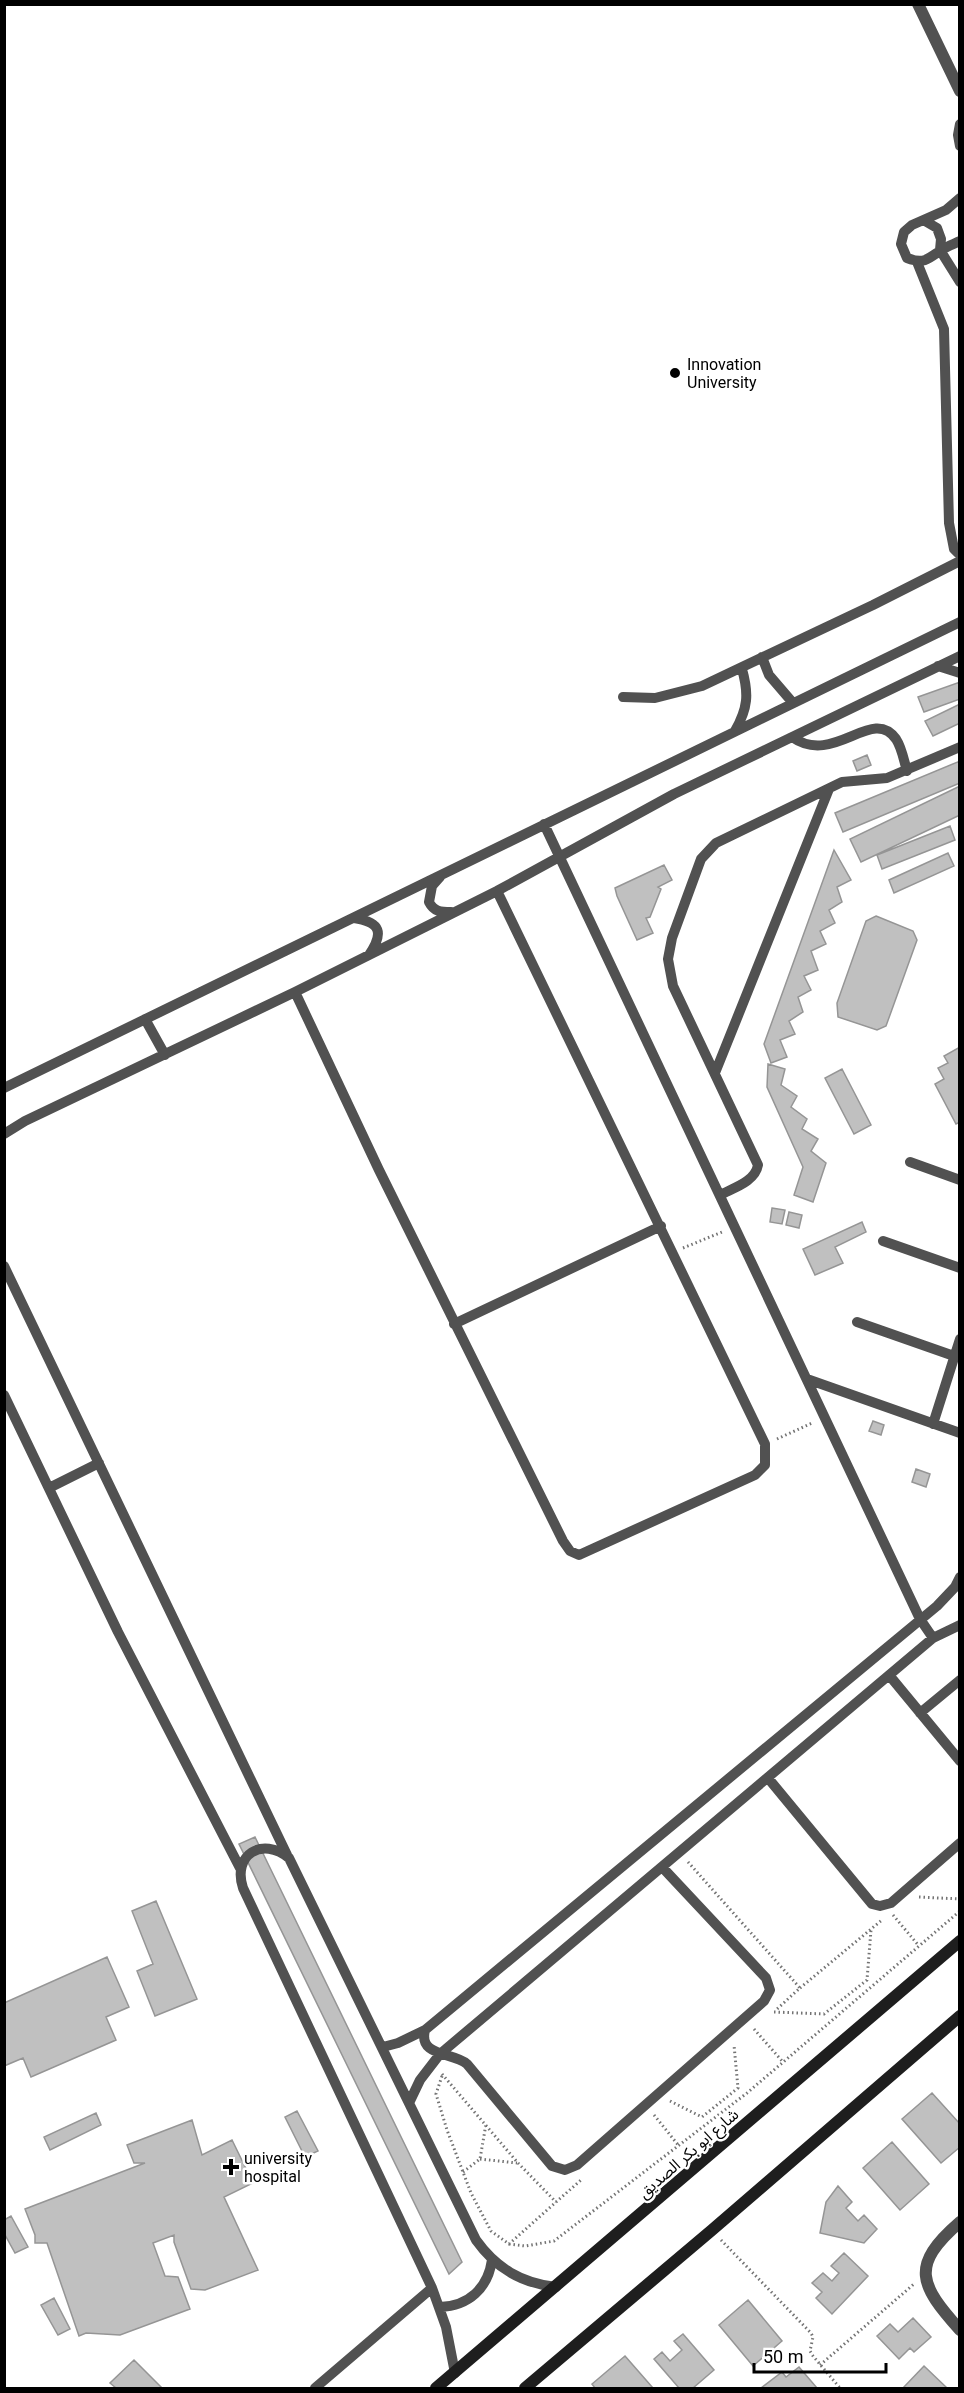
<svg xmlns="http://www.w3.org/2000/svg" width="964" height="2393" font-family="Roboto,'Noto Sans Arabic',sans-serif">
<rect width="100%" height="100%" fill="#fff"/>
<path fill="#c0c0c0" stroke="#959595" stroke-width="1.5" d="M960,682V699L924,712L918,697Z
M960,704V723L933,736L925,721Z
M867,755L871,765L857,771L853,761Z
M960,761V783L843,832L835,813Z
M960,786V815L861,862L850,839Z
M950,826L955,840L882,869L877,855Z
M834,850L851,880L837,887L842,902L829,910L835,923L820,931L826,944L811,951L818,970L804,976L811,990L798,997L803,1012L789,1021L795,1034L780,1040L787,1057L771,1063L764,1044Z
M948,853L954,866L894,893L889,880Z
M664,865L672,880L658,887L661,889L650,917L646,918L653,933L637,940L617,896L615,888Z
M876,916L913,931L917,940L886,1026L877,1030L838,1017L837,1003L866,921Z
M960,1047V1122L956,1124L935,1084L944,1079L938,1068L948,1063L944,1056Z
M768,1064L785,1069L781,1085L797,1096L791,1107L807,1119L802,1129L818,1139L811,1151L826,1163L813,1202L794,1195L803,1167L767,1087Z
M842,1069L871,1125L854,1134L825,1078Z
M772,1208L785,1210L782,1224L770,1222Z
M789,1212L802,1215L799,1228L786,1225Z
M862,1222L866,1232L835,1247L843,1263L815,1275L803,1249Z
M873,1421L884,1425L881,1435L869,1431Z
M916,1469L930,1474L926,1487L912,1482Z
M255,1837L462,2262L449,2274L239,1844Z
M156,1901L197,1999L155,2016L137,1971L153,1964L132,1911Z
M107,1957L129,2007L106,2017L116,2040L31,2077L23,2058L4,2066V2003Z
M932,2093L960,2124V2147L941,2163L902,2119Z
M297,2111L318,2151L305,2157L285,2117Z
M96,2113L101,2125L50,2150L44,2137Z
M192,2120L202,2155L232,2140L253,2183L224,2197L258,2270L205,2290L191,2289L174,2242V2235L153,2243L165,2276L178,2277L190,2309L120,2335L86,2333L79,2336L47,2243H35V2235L25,2209L145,2163H134L127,2145Z
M892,2142L929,2184L900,2210L863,2168Z
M838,2186L852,2202L846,2208L858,2221L864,2215L877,2229L864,2243L820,2233L826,2202Z
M11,2216L28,2247L15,2253L4,2233V2220Z
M844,2253L868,2276L832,2314L816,2298L822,2292L812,2283L823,2273L832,2281L839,2273L831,2266Z
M54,2298L70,2329L58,2335L41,2305Z
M748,2300L782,2341L753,2366L719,2325Z
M913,2318L931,2337L914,2352L910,2348L899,2359L877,2336L890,2324L898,2332Z
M683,2334L714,2370L693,2388H679L654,2359L662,2352L670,2361L682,2350L674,2341Z
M625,2356L653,2388H595L592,2384Z
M134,2360L162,2388H116L110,2383Z
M924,2366L947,2388H903Z
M799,2367L817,2388H761L782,2372L786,2377Z"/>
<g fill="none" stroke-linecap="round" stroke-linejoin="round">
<path stroke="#737373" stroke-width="3" stroke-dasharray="1.5 3" stroke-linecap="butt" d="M683,1248L722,1232
M777,1439L812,1423
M688,1862L800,1988L777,2009
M919,1897L960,1899
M893,1915L919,1946
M800,1988L882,1920
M774,2012L824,2014L867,1980L871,1930
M754,2029L783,2062
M442,2074L518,2163L556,2202
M442,2076L436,2094L447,2130L471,2193L491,2231L509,2244L582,2179
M670,2101L702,2117L738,2088L734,2045
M654,2115L679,2146
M480,2159L517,2163
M463,2172L480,2159L486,2124
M721,2240L811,2333L813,2337L810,2351L813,2356L840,2388
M509,2244L525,2246L554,2241L747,2093L960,1911
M820,2365L914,2284"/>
<path stroke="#515151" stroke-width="10" d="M960,124L958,135L960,146
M960,198L946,210L912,225L904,232L901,244L907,258C926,265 927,258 942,250C947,246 954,244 960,241
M925,221L937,228L941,239L940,250L960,282
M917,262L944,329L949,523L954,549L960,555
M762,657L769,675L793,703
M938,666L960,673
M623,697L655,698L702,686L873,605L960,561
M735,731C748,708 749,694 742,669
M792,737C834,767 872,705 896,739C902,748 904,761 907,771
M544,824L920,1619L933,1638
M440,877L432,886L429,902C434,912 441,912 451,912
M354,918C381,922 384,933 369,955
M295,992L379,1170L563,1541L570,1551L579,1555L755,1475L765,1465V1444L497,891
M145,1019L165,1055
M715,1073L829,789
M4,1088L960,622
M4,1134L25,1121L295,992L497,891L674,794L960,656
M910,1162L960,1180
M720,1195C733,1188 755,1182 758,1165L673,986L668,959L672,938L701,859L716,843L842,782L887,778L960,747
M883,1241L960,1268
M4,1266L287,1855
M857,1322L954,1356
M454,1324L661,1226
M807,1379L960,1433
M4,1395L118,1632L240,1868
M933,1424L960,1339
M49,1488L99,1463
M889,1675L960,1761
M920,1713L960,1680
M768,1778L872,1904L880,1906L891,1903L960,1843
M425,2030C418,2057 453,2052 467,2064L552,2166L565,2170L577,2165L764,2001L770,1990L766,1978L662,1867
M383,2047L398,2043L425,2030L937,1606L955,1587L960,1577
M409,2103L420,2080L440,2054L933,1638L960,1625
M440,2307C469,2306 488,2288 492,2260
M455,2373L446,2327L432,2288L243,1888C232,1855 262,1836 289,1858L476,2240C496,2268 521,2283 556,2287
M315,2388L432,2288"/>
<path stroke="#515151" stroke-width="12" d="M960,2222C909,2266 920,2285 960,2330"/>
<path stroke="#515151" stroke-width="12" d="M918,4L960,91"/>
<path stroke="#1e1e1e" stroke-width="12" d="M436,2388L960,1941
M525,2388L712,2230L960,2016"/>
</g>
<g fill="#000" stroke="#fff" stroke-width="2">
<circle cx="675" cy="373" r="6"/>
<path d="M228 2158h6v6h6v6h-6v6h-6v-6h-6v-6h6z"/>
</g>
<g text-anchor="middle" stroke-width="5" stroke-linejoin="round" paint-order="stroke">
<g font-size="16" fill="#000" stroke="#fff" text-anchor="start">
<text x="687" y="370">Innovation<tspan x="687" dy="18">University</tspan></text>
<text x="244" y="2164">university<tspan x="244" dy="18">hospital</tspan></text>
</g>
<g font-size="16" fill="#000" stroke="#fff">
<text transform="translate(688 2153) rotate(-41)" y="6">شارع ابو بكر الصديق</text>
</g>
</g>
<rect width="964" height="2393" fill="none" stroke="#000000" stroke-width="12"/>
<path d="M754 2363v9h132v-9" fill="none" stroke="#000000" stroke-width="3"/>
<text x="763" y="2363" font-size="18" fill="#000000" stroke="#ffffff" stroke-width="4.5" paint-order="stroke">50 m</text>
</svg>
